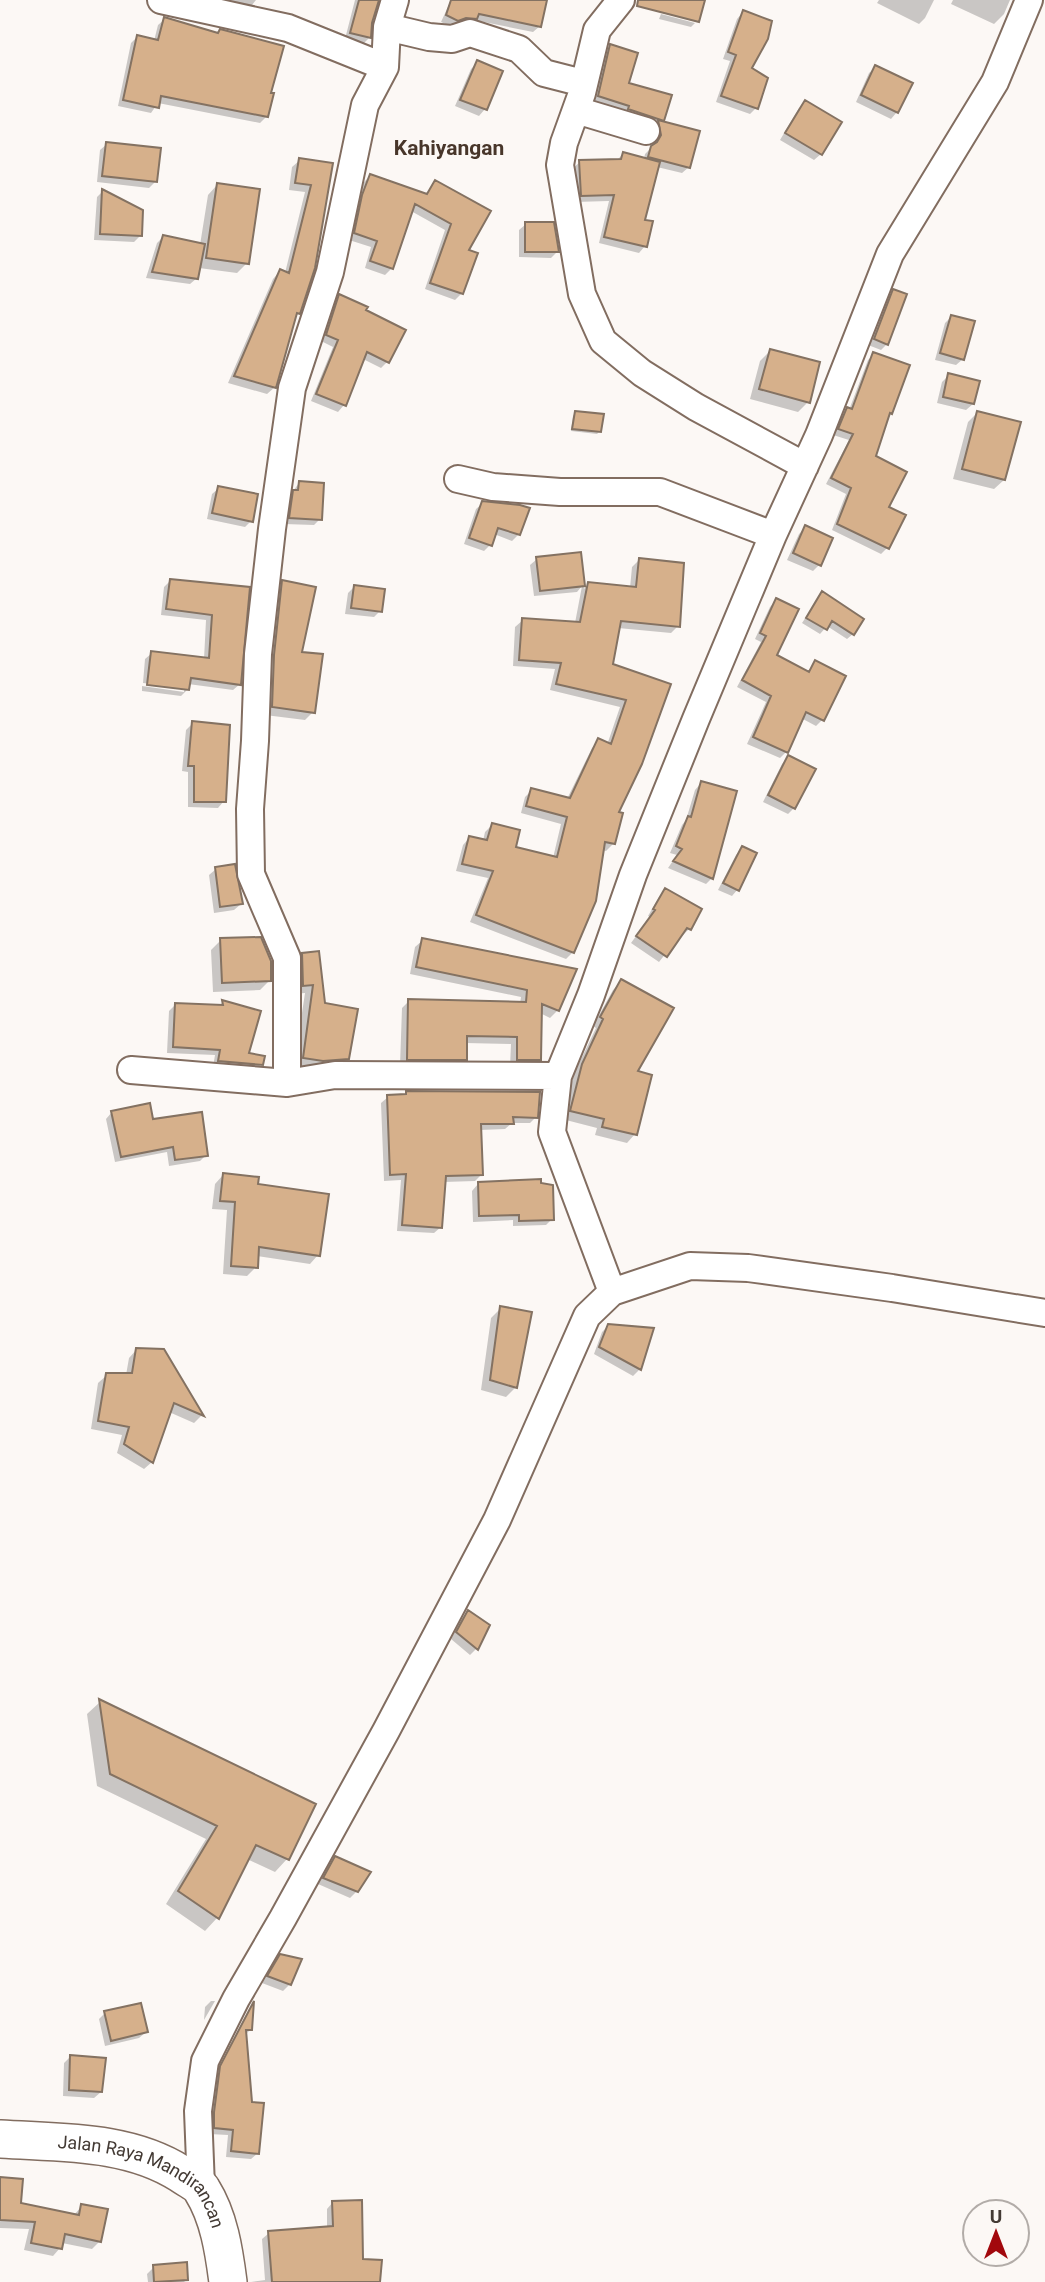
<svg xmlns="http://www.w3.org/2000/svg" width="1045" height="2282" font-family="Roboto,sans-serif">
<rect width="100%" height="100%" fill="#fcf8f5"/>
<path fill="#0003" d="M226,0H256L248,10L224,5Z
M355,0H377L370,22L369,38L363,44L345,39Z
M451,0H545L540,26L533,32L474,20L469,24L450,26L441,22Z
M879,0H934L925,18L919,24L877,3Z
M953,0H1010L1004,14L994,24L951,4Z
M743,12L756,108L750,114L716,102L730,61L723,59L737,19Z
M661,14L695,23L691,27L659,19Z
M165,19L269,94L267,116L260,123L158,103L151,113L118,106L131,43L137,37L154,41L158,25Z
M610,46L626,84L663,120L661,123L689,167L682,173L657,167L643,221L645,246L639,253L599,243L609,201L575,202L573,168L580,162L616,161L623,154L644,159L645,154L656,143L652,128L592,102L604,52Z
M477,63L501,72L485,109L479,116L455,106L471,69Z
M876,67L897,112L891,119L856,102L869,73Z
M806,102L821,154L814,160L780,140L799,108Z
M107,144L156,181L149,188L97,182L100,150Z
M300,160L331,164L298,313L294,318L275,387L267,394L228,383L273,279L280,271L285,273L305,192L289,190L292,167Z
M370,176L426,195L435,182L466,251L462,293L455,300L425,289L445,230L411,211L392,268L385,275L365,268L371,247L349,240L357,202L364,182Z
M217,185L247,263L237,273L199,268L197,278L190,284L146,278L157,243L163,237L200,245L208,195Z
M103,191L140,236L134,242L94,240L97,197Z
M526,224L557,252L551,258L519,257V230Z
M894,291L887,344L881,350L868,345L887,297Z
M340,296L364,311L387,362L381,368L363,359L344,405L338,412L311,401L333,347L321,341L333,302Z
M951,317L963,359L956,365L935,360L945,323Z
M770,351L808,402L798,412L750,399L760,361Z
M874,354L887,416L874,457L886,508L903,516L887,548L881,554L832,530L846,494L826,484L849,440L833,435L841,415L849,410L868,360Z
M949,375L973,404L966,410L937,403L942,382Z
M978,412L1004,480L994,489L953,479L968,422Z
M575,413L600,431L597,434L571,431L573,416Z
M299,483L320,519L314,525L284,524L288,498Z
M219,488L251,521L245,527L207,519L212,494Z
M483,503L519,534L512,541L494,534L490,545L484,551L464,544L476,509Z
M805,528L819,565L813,571L787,560L799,534Z
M580,554L584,589L588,584L630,588L632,567L639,560L678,626L671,633L618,628L611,666L669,685L617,813L613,844L606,851L602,850L573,952L566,959L470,922L488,878L456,871L463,845L470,837L483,841L485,832L492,825L514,848L553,858L561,824L521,813L525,797L532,790L567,799L592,748L599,741L607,745L620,707L550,690L555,669L513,666L515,627L523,620L575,623L582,586L577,592L534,596L530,565L537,559Z
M171,580L248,589L240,684L233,690L188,684L187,690L181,696L142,691V686L184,692V688L143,683L145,659L152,653L204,659L206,620L161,615L164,587Z
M283,582L313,712L305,720L265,715L275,590Z
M354,587L380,611L374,617L345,614L348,593Z
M822,593L853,634L847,639L827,626L820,634L802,623Z
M776,600L775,656L807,673L815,662L822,720L816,726L801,718L786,752L780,758L747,744L766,702L737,687L761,642L755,639L770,607Z
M193,723L224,801L218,808L188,807V772L182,771L186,730Z
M789,757L794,808L788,814L763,802L782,764Z
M701,783L712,878L706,884L668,868L677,855L670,853L682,825L686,820L695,790Z
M742,848L738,889L732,896L718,890L736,855Z
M216,869L241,904L234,910L214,913L209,875Z
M665,890L689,929L683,935L681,934L659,962L631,943L650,917L648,916L659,897Z
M221,940L270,980L260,990L213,992L211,950Z
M423,940L575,970L558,1010L550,1018L540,1013L539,1059L532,1067H510L511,1044L465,1043V1059L458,1067L400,1066L402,1008L409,1001L520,1004L521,997L410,974L415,947Z
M303,955L347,1058L338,1068L313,1070L294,1066L305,993L294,994L293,964Z
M622,981L635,1073V1134L627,1143L595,1135L597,1128L562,1119L574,1074L596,1028L593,1026L613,990Z
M223,1002L247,1055L261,1064L255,1071L213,1067L215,1055L167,1053L169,1011L175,1005L218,1007Z
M407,1093L536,1117L530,1123H512L505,1129L480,1130L482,1174L475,1181L444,1182L441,1227L434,1233L397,1231L401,1180L384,1181L381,1103L388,1097L403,1096Z
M112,1112L152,1121L206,1155L200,1161L169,1166L167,1152L115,1162L106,1119Z
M223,1175L256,1185L318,1255L310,1264L257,1256L256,1267L247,1276L223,1274L227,1210L212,1209L215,1184Z
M478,1184L552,1219L546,1225L513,1226V1220L473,1222L472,1191Z
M501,1308L516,1387L506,1397L481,1390L491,1318Z
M608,1326L652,1330L639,1370L633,1376L594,1354L602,1332Z
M137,1349L163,1350L201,1416L194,1423L169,1412L152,1462L144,1469L117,1453L122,1435L91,1429L98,1383L107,1375H126L129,1358Z
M468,1612L477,1648L470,1655L451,1639L462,1618Z
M100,1702L314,1805L287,1859L275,1872L247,1859L217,1918L205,1931L166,1904L206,1839L97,1786L87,1714Z
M336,1858L357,1891L350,1898L318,1884L329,1864Z
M281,1956L290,1984L283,1991L262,1983Z
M211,2001H215L204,2020L205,2007Z
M252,2006L250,2030L245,2035L250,2103L258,2153L251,2159L226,2157L228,2135L209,2134L215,2074Z
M105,2013L146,2032L139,2038L105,2046L99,2019Z
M70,2057L101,2092L94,2098L63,2096L64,2063Z
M0,2178L20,2205L73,2216L82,2206L100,2241L92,2249L62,2243L60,2248L53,2256L24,2250L29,2229L0,2228Z
M333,2202L362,2261L378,2282H251L265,2280L262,2239L269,2233L327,2228V2209Z
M154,2267L187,2279L184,2282H148L147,2274Z"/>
<path fill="#d6b08b" stroke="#847262" stroke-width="2" d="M359,0H379L372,23L371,38L350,33Z
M451,0H547L541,27L479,14L477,19L466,18L458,21L446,15Z
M638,0H705L699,22L637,6Z
M743,10L772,21L768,39L752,68L768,78L758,109L721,96L736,55L728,52Z
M164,17L218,33L220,29L284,46L271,93H274L268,117L161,96L159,108L123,100L137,35L158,40Z
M610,44L638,53L629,83L672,95L664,121L628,109L629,106L598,96Z
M477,60L503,71L487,110L460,100Z
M875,65L913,83L898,113L861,95Z
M805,100L842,122L822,155L785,133Z
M658,120L700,131L690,168L648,157L651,146L657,142L661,135Z
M106,142L161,148L157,182L102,176Z
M623,152L660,162L645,220L653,221L647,247L604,237L614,195L581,196L579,160L621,159Z
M299,158L333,163L315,268L300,314L297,313L276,388L234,376L280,269L289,273L311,185L295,183Z
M370,174L427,194L435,180L491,211L469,250L478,253L463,294L430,283L451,224L415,204L393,269L370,261L377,241L354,233L362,195Z
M217,183L260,189L249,264L206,258Z
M102,189L143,210L142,236L100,234Z
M525,222H554L559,252H525Z
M163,235L205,244L198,279L152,272Z
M893,289L907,294L888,345L874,339Z
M339,294L368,307L366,310L406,330L389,363L367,352L346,406L316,394L338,340L326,335Z
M951,315L975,321L964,360L940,353Z
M770,349L820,362L810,403L759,389Z
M873,352L910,365L892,414L890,413L876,456L907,472L889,507L906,515L889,549L837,524L851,488L831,478L853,434L838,429L847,407L852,409Z
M948,373L980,381L974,404L943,397Z
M575,411L604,414L601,432L572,429Z
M977,411L1021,422L1005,480L962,469Z
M299,481L324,483L322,520L289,518L293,490H298Z
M218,486L258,494L253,522L212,513Z
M482,501L520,505L530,508L520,535L498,528L492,546L469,538Z
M805,525L833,538L821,566L793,553Z
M581,552L585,586L540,591L536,557Z
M639,558L684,563L680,627L621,621L613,664L671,684L642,764L619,812L623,813L615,844L605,842L596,901L574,953L476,915L493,871L462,864L469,836L487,840L492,823L520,830L516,847L557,857L567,817L526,806L531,788L570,798L598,738L611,744L626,700L556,684L561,663L519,660L522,618L580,622L588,582L636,587Z
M170,579L250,587L241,685L191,678L189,690L147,685L151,651L209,658L212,615L166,609Z
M282,580L316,587L302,652L323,654L315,713L272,707L274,655Z
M354,585L385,589L382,612L351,608Z
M822,591L864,619L854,635L832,621L827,630L806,618Z
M776,598L799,609L777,655L809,672L815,660L846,676L824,721L806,712L788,753L753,737L771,696L742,680L766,636L760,633Z
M192,721L230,725L226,802H194V766H188Z
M788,755L816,769L795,809L768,795Z
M701,781L737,791L713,879L673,861L682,849L676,846L688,816L691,817Z
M742,846L757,853L739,891L723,883Z
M235,864L243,904L220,907L215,867Z
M665,888L702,909L691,930L687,928L667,957L636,936L655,910L653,909Z
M261,937L271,961V981L222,983L220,938Z
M422,938L577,969L559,1011L542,1004L541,1060H517V1037L467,1036V1060H407L408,999L526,1002L527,990L416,967Z
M319,951L325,1003L358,1009L349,1059L323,1061L303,1058L313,985L303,986L302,953Z
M621,979L674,1008L638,1071L652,1075L637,1135L602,1127L604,1119L570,1111L582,1064L603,1019L600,1017Z
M222,1000L261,1011L249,1053L265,1056L263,1065L218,1061L220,1050L173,1047L175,1003L223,1005Z
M406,1091L540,1092L538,1118L513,1117L514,1124H481L483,1175L446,1176L442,1228L402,1225L406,1174L390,1175L387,1095L406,1094Z
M150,1103L153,1119L202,1112L208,1156L175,1160L173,1147L121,1157L111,1111Z
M223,1173L259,1177L258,1184L329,1194L320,1256L259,1247L258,1268L231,1266L235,1202L220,1201Z
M541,1179V1183L553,1185L554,1220L519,1221V1215L479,1216L478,1182Z
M500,1306L532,1312L517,1388L490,1380Z
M608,1324L654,1328L641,1370L599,1347Z
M136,1348L164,1349L204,1416L174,1403L153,1463L124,1444L129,1427L98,1421L106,1373H132Z
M468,1610L490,1625L478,1650L456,1632Z
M99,1699L316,1804L289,1860L256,1845L219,1919L178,1891L217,1826L110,1774Z
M335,1856L371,1872L358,1892L323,1878Z
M280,1954L302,1959L291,1985L267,1976Z
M254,2001L252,2030H246L252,2102L264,2103L259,2154L231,2151L233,2130L214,2128V2112L220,2066Z
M141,2003L148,2032L111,2041L104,2011Z
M70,2055L106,2058L102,2092L69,2090Z
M0,2177L23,2179L21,2203L79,2215L81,2204L108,2209L101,2242L65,2234L62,2249L31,2243L35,2222L0,2220Z
M362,2200L363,2259L382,2260L380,2282H272L268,2231L333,2226L332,2201Z
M187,2262L188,2280L154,2282L153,2265Z"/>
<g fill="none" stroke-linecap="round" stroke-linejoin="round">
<defs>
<path id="street" d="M161,0L288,28L385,67
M621,0L597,30L582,93L564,143L560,165L582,294L603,341L642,373L696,407L805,466
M387,27L429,37L452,39L470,33L519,49L544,73L583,83
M576,110L646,131
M458,479L493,487L560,492H660L773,535
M131,1070L287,1083L335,1075L558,1076
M287,1083V958L251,874L250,809L255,741L258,654L272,529L292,388L330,272L365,105L385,67L387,27L395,0
M612,1292L552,1132L558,1076L591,995L633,875L696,719L773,535L819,435L890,254L995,82L1029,0
M201,2187L198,2111L205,2061L236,1999L283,1918L386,1731L497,1520L587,1316L612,1292L690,1266L748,1268L892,1288L1045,1313"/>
<g id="secondary">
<path id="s1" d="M0,2139C61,2143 128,2140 181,2174C188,2179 198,2183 202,2190C219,2217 224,2251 228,2282"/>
</g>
</defs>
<use href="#street" stroke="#826d60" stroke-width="30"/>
<use href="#secondary" stroke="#826d60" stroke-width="40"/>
<use href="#street" stroke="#fff" stroke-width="26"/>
<use href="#secondary" stroke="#fff" stroke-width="37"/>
</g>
<g text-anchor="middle" stroke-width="6" stroke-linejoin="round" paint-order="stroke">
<g font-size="18" fill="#433a34" stroke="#fcf8f5">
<text dy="6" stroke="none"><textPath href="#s1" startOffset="156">Jalan Raya Mandirancan</textPath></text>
</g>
<g font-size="21" font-weight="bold" fill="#48362a" stroke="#fcf8f5">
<text x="449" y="155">Kahiyangan</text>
</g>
</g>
<g transform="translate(996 2233)"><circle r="33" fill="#fcf8f5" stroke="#b2aca8" stroke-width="2"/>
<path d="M0-5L12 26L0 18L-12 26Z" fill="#a2080d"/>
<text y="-10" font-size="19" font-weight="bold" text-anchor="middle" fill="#433a34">U</text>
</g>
</svg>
